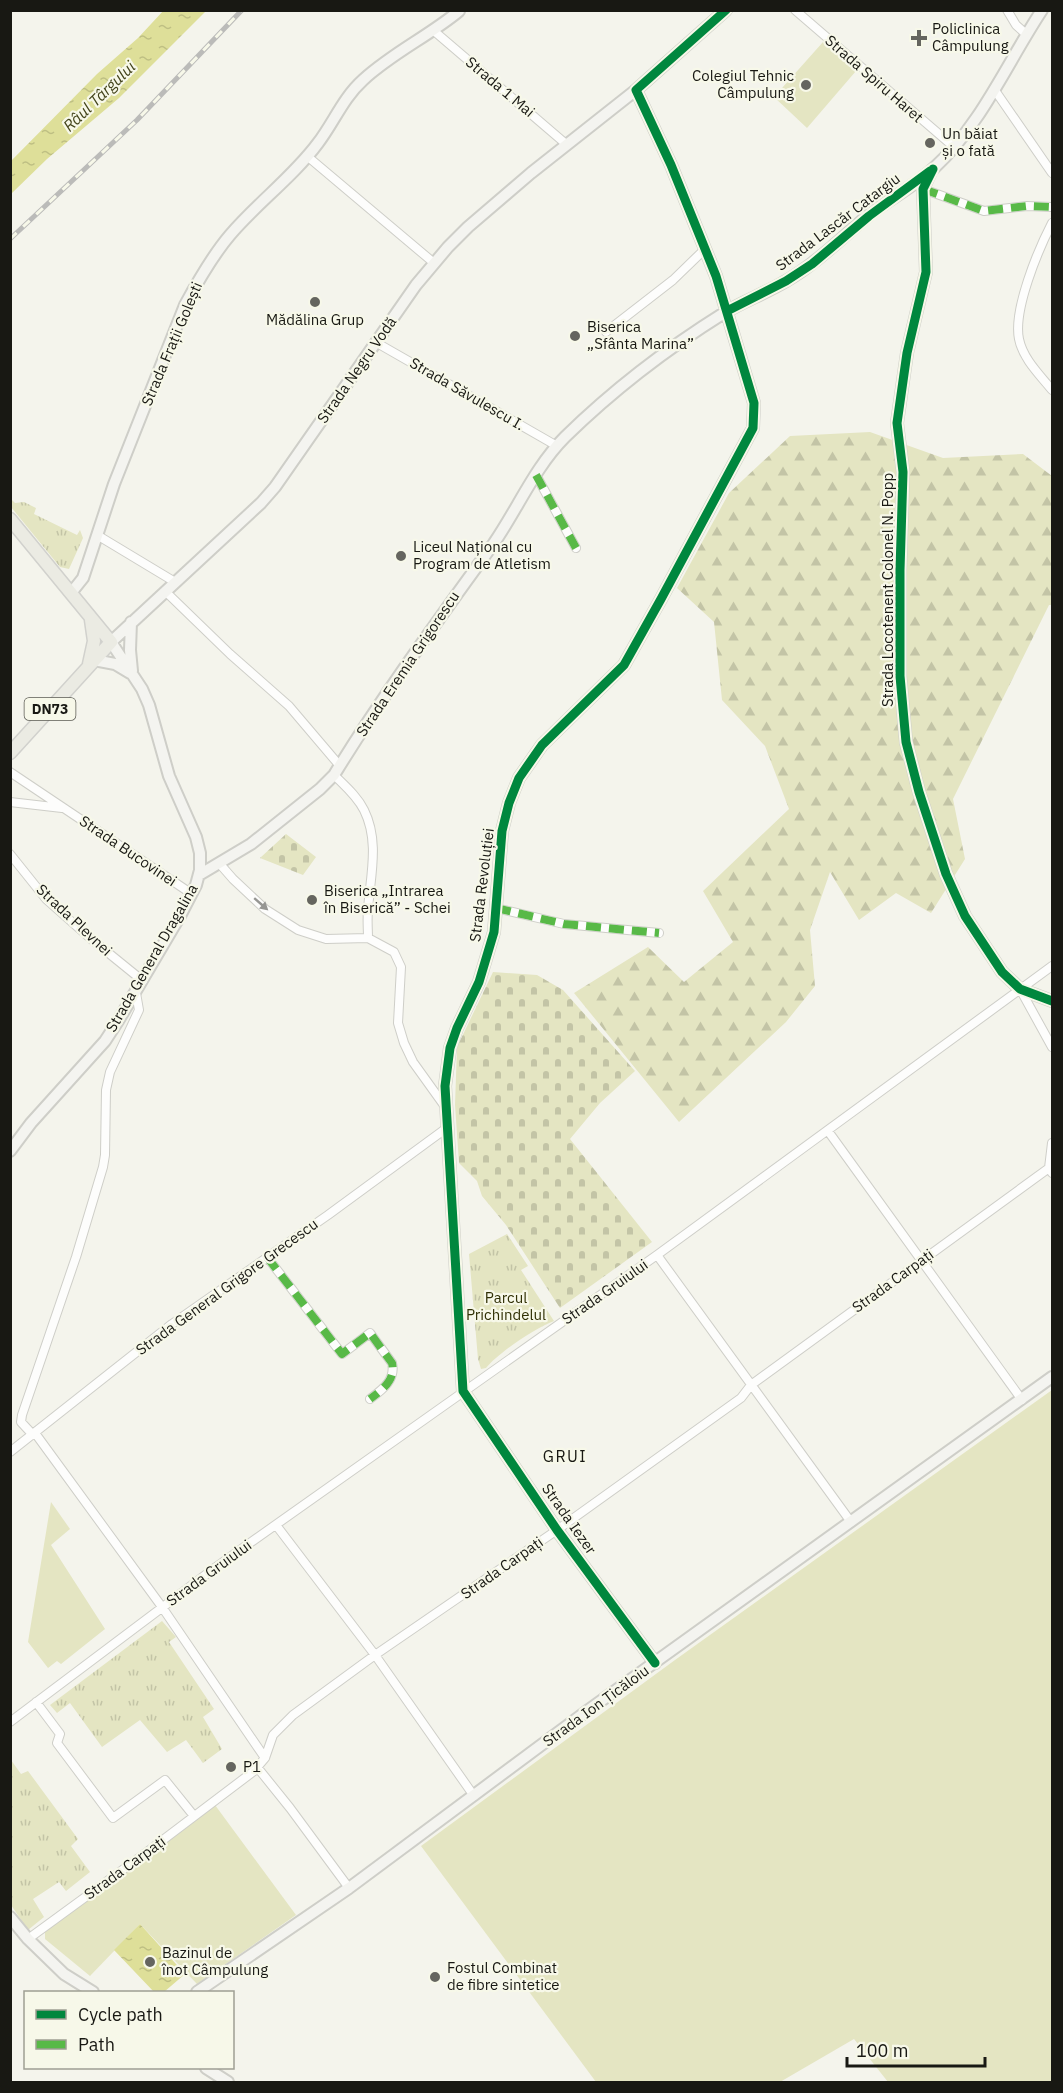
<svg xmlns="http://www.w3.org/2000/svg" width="1063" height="2093" font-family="'IBM Plex Sans',sans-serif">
<defs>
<pattern id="forest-firs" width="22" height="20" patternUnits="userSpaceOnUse" patternTransform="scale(1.5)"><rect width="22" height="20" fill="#e4e5c2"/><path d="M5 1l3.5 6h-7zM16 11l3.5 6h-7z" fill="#c3c4a6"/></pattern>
<pattern id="cemetery-stones" width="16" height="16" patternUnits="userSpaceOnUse" patternTransform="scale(1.5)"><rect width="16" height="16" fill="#e4e5c2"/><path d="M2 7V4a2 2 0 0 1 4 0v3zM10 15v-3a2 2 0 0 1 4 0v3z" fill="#c3c4a6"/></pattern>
<pattern id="park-tufts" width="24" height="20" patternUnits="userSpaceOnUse" patternTransform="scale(1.5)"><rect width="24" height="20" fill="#e4e5c2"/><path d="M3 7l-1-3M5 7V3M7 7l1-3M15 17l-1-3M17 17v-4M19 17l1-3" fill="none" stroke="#c3c4a6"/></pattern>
<pattern id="water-ripples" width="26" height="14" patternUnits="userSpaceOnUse" patternTransform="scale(1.5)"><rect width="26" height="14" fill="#dedf99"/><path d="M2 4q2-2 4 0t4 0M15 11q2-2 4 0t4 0" fill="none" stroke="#bebf83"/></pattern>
</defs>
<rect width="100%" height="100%" fill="#f4f4ec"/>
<path fill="#e4e5c2" d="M823,42L856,71L807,128L774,97Z
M1052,1390V2082H888L854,2039L780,2082H596L421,1846L675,1660Z
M51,1502L70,1529L51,1545L105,1629L61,1664L57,1661L48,1668L28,1642Z
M215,1805L296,1915L197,1984L140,1924L90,1976L45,1939V1931Z"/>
<path fill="url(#forest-firs)" d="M870,432L943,458L1023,454L1052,476V605H1049L953,799L965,859L931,913L896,893L859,920L830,872L810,930L815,986L786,1022L679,1122L574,993L648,947L684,982L733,942L703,891L789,809L765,746L722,700L714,622L677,588L729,493L790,436Z"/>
<path fill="url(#cemetery-stones)" d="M286,834L316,857L303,875L260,858Z
M493,972L537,975L563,990L635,1071L600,1103L570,1139L652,1242L560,1308L506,1225L482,1196L477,1181L459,1163L455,1105L457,1047Z"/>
<path fill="url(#park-tufts)" d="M11,499L15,503L24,502L36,508L34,514L77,535L80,530L83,538L69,569L60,567L11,507Z
M507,1234L528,1266L521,1270L554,1321C535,1328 498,1353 486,1368L481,1369L478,1359L469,1254Z
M162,1621L176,1637L169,1642L214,1709L203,1717L222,1749L203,1763L186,1740L167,1752L140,1720L102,1747L70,1703L57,1713L50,1705Z
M11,1760L21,1774L28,1771L78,1839L71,1846L90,1872L66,1891L59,1882L33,1899L44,1917L28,1930L11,1905Z"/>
<path fill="url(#water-ripples)" d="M164,10L206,11L119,98L47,159L11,194V161L97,74L138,38Z
M140,1924L185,1974L164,1992H154L114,1950Z"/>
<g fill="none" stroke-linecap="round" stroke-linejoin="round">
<defs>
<path id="street" d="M795,10L954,147
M1007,10L1016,25L1026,34
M434,31L566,144
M994,89L1052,173
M307,156L434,263
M923,189L984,211L1027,206L1052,207
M1052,223C1038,250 1013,310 1019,339C1023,359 1040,375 1052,390
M606,332L673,280L705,249
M377,343L557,446
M536,475L576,548
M97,535L175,582
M166,592L230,654L289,706L340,766
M10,772L192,894
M334,775C345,786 357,796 364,810C380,842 370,877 368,910C367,920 368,929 368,938
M10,802L62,808
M10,854L46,899L90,938L143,981
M219,863L233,879L265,909L298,930L326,939L368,938L394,952L401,967L398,1023L404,1043L413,1062L446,1108
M496,908L564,924L659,933
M1020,989L1052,1047
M828,1131L1022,1400
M1052,1143L1049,1168L1052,1173
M657,1255L851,1522
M267,1257L342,1354L370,1333L392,1363C396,1380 382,1390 370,1399
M35,1433L162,1607L265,1758
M33,1435L21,1422L22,1415L76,1257L103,1167L105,1155L106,1090L110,1072L139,1010L136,993
M10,1452L172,1324L328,1215L448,1127
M276,1525L375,1655L474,1796
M36,1702L60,1734L57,1743L113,1818L165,1780L194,1816
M10,1722L216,1567L657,1255L1052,966
M257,1767L290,1808L349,1888
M28,1939L147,1852L254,1771L265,1758L273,1735L293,1715L375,1655L557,1530L741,1398L751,1385L1049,1168"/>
<path id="secondary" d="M636,90L671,165L716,276L754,403L753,428L661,599L624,665L542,745L519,778L509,803L502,831L494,932L479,982L457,1028L450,1048L445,1086L463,1391L557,1530L655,1663
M931,172L923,189L926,272L907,353L897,423L903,472L900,570V676L906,742L919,792L946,874L965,916L1002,972L1020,989L1052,1001
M71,593L83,578L114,484L185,305C198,281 212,256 230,235C257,203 293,177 318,143C334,122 343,98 363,80C392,53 429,36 459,11
M131,622L130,650L132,671
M94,660L115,664L130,673
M199,875L251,844L320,789L334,775C383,695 439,619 494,543C518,508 535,467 565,437C613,390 668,348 724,313C744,301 766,293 786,281C817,263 841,238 869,215C890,199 914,186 934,168C981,125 1007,63 1042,10
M10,1151L31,1123L105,1041L118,1021L180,916L196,885L200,870V853L196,837L169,776L149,705L142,689L111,642L261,503L275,487L416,285L448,247L468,227L531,173L636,90L726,10
M10,1917L28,1939L64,1974L93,1992
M197,1992L349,1888L587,1711L1052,1377
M206,2068L228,2082"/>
<path id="primary" d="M10,519L111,642L10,753
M89,664L94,641L91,620"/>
</defs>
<use href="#street" stroke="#cecec8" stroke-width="10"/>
<use href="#secondary" stroke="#cecec8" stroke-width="14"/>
<use href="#primary" stroke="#d1d1cd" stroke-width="15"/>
<use href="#street" stroke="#fdfdfc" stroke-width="8"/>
<use href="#secondary" stroke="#f4f4f0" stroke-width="10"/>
<use href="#primary" stroke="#ebebe3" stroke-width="12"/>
<defs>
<path id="rail" d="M10,239L137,120L242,10"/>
</defs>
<use href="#rail" stroke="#bbbbb9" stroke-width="5"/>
<use href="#rail" stroke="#f7f8e9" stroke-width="3" stroke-dasharray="9" stroke-linecap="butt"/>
<path stroke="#58b947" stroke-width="8" stroke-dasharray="15 8" stroke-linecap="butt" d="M923,189L984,211L1027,206L1052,207
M536,475L576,548
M496,908L564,924L659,933
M267,1257L342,1354L370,1333L392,1363C396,1380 382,1390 370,1399"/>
<defs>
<path id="cycleway" d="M933,169L923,189L926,272L907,353L897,423L903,472L900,570V676L906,742L919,792L946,874L965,916L1002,972L1020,989L1052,1001
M727,311L786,281L812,264L869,216L930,171
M655,1663L557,1530L463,1391L445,1086L450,1048L457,1028L479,982L494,932L502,831L509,803L519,778L542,745L624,665L661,599L753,428L754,403L716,276L671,165L636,90L726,10"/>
</defs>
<use href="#cycleway" stroke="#f7f8e9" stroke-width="13"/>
<use href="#cycleway" stroke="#00873e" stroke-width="9"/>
</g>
<defs><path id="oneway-solid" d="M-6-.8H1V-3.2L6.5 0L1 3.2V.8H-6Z" transform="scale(1.5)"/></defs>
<use fill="#969693" href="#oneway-solid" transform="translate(261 904) rotate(41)"/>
<g fill="#65655f" stroke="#f7f8e9" stroke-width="2">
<path d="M916 29h6v6h6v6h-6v6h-6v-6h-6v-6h6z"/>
<circle cx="806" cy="85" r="6"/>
<circle cx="930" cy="143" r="6"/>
<circle cx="315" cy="302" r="6"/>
<circle cx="575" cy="336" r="6"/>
<circle cx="401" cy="556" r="6"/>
<circle cx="312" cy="900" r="6"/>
<circle cx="231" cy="1767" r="6"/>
<circle cx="150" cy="1962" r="6"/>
<circle cx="435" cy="1977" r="6"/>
</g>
<g text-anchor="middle" stroke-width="4.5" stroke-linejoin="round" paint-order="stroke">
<rect fill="#f7f8e9" stroke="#5b5b53" stroke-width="1.5" x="24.5" y="698" width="51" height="22" rx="4.5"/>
<g font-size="14" font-weight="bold" fill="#181813">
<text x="50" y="714">DN73</text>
</g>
<g font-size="15" fill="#181813" stroke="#f7f8e9" text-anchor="start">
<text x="932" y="34">Policlinica<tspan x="932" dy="17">Câmpulung</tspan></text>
<text x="794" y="81" text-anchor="end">Colegiul Tehnic<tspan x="794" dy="17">Câmpulung</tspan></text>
<text x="942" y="139">Un băiat<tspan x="942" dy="17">și o fată</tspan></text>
<text x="315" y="325" text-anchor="middle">Mădălina Grup</text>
<text x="587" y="332">Biserica<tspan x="587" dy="17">„Sfânta Marina”</tspan></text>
<text x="413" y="552">Liceul Național cu<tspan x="413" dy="17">Program de Atletism</tspan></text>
<text x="324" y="896">Biserica „Intrarea<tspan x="324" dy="17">în Biserică” - Schei</tspan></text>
<text x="243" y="1772">P1</text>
<text x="162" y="1958">Bazinul de<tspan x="162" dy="17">înot Câmpulung</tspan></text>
<text x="447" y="1973">Fostul Combinat<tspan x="447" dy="17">de fibre sintetice</tspan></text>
</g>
<g font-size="15" fill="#181813" stroke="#f7f8e9">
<text transform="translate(874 79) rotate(41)" y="5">Strada Spiru Haret</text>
<text transform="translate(500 87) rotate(40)" y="5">Strada 1 Mai</text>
<text transform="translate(838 222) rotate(-37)" y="5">Strada Lascăr Catargiu</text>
<text transform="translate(172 344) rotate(-67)" y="5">Strada Frații Golești</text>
<text transform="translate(357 370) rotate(-55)" y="5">Strada Negru Vodă</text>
<text transform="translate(467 394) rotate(30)" y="5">Strada Săvulescu I.</text>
<text transform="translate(888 590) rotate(-90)" y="5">Strada Locotenent Colonel N. Popp</text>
<text transform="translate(408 664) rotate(-56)" y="5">Strada Eremia Grigorescu</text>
<text transform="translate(128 851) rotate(34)" y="5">Strada Bucovinei</text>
<text transform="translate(482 885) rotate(-83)" y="5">Strada Revoluției</text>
<text transform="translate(74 920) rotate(43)" y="5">Strada Plevnei</text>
<text transform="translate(152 958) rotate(-60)" y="5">Strada General Dragalina</text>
<text transform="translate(893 1281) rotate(-36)" y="5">Strada Carpați</text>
<text transform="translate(227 1287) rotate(-36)" y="5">Strada General Grigore Grecescu</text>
<text transform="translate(605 1292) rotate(-35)" y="5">Strada Gruiului</text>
<text transform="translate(569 1519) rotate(55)" y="5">Strada Iezer</text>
<text transform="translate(502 1568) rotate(-35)" y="5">Strada Carpați</text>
<text transform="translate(209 1573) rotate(-36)" y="5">Strada Gruiului</text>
<text transform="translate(596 1706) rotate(-36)" y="5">Strada Ion Țicăloiu</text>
<text transform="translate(125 1868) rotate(-36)" y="5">Strada Carpați</text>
</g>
<g font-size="15" fill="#313106" stroke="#f7f8e9">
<text x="506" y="1303">Parcul<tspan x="506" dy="17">Prichindelul</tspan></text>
</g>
<g font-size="16" font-style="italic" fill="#43441b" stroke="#f7f8e9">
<text transform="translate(99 96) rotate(-44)" y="6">Râul Târgului</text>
</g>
<g font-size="16" letter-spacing="1.5" fill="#181813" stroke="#f7f8e9">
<text x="565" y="1462">GRUI</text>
</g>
</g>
<rect width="1063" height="2093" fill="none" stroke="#181813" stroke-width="24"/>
<rect x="24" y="1991" width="210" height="78" fill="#f7f8e9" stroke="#9e9e93" stroke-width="1.5"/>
<rect x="36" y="2010" width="30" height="9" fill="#00873e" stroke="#9e9e93" stroke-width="1.5"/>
<text x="78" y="2021" font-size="18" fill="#181813">Cycle path</text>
<rect x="36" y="2040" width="30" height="9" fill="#58b947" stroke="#9e9e93" stroke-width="1.5"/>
<text x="78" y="2051" font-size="18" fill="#181813">Path</text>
<path d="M847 2057v9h138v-9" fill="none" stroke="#181813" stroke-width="3"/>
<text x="856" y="2057" font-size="18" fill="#181813" stroke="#f7f8e9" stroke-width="4.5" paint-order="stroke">100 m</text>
</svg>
